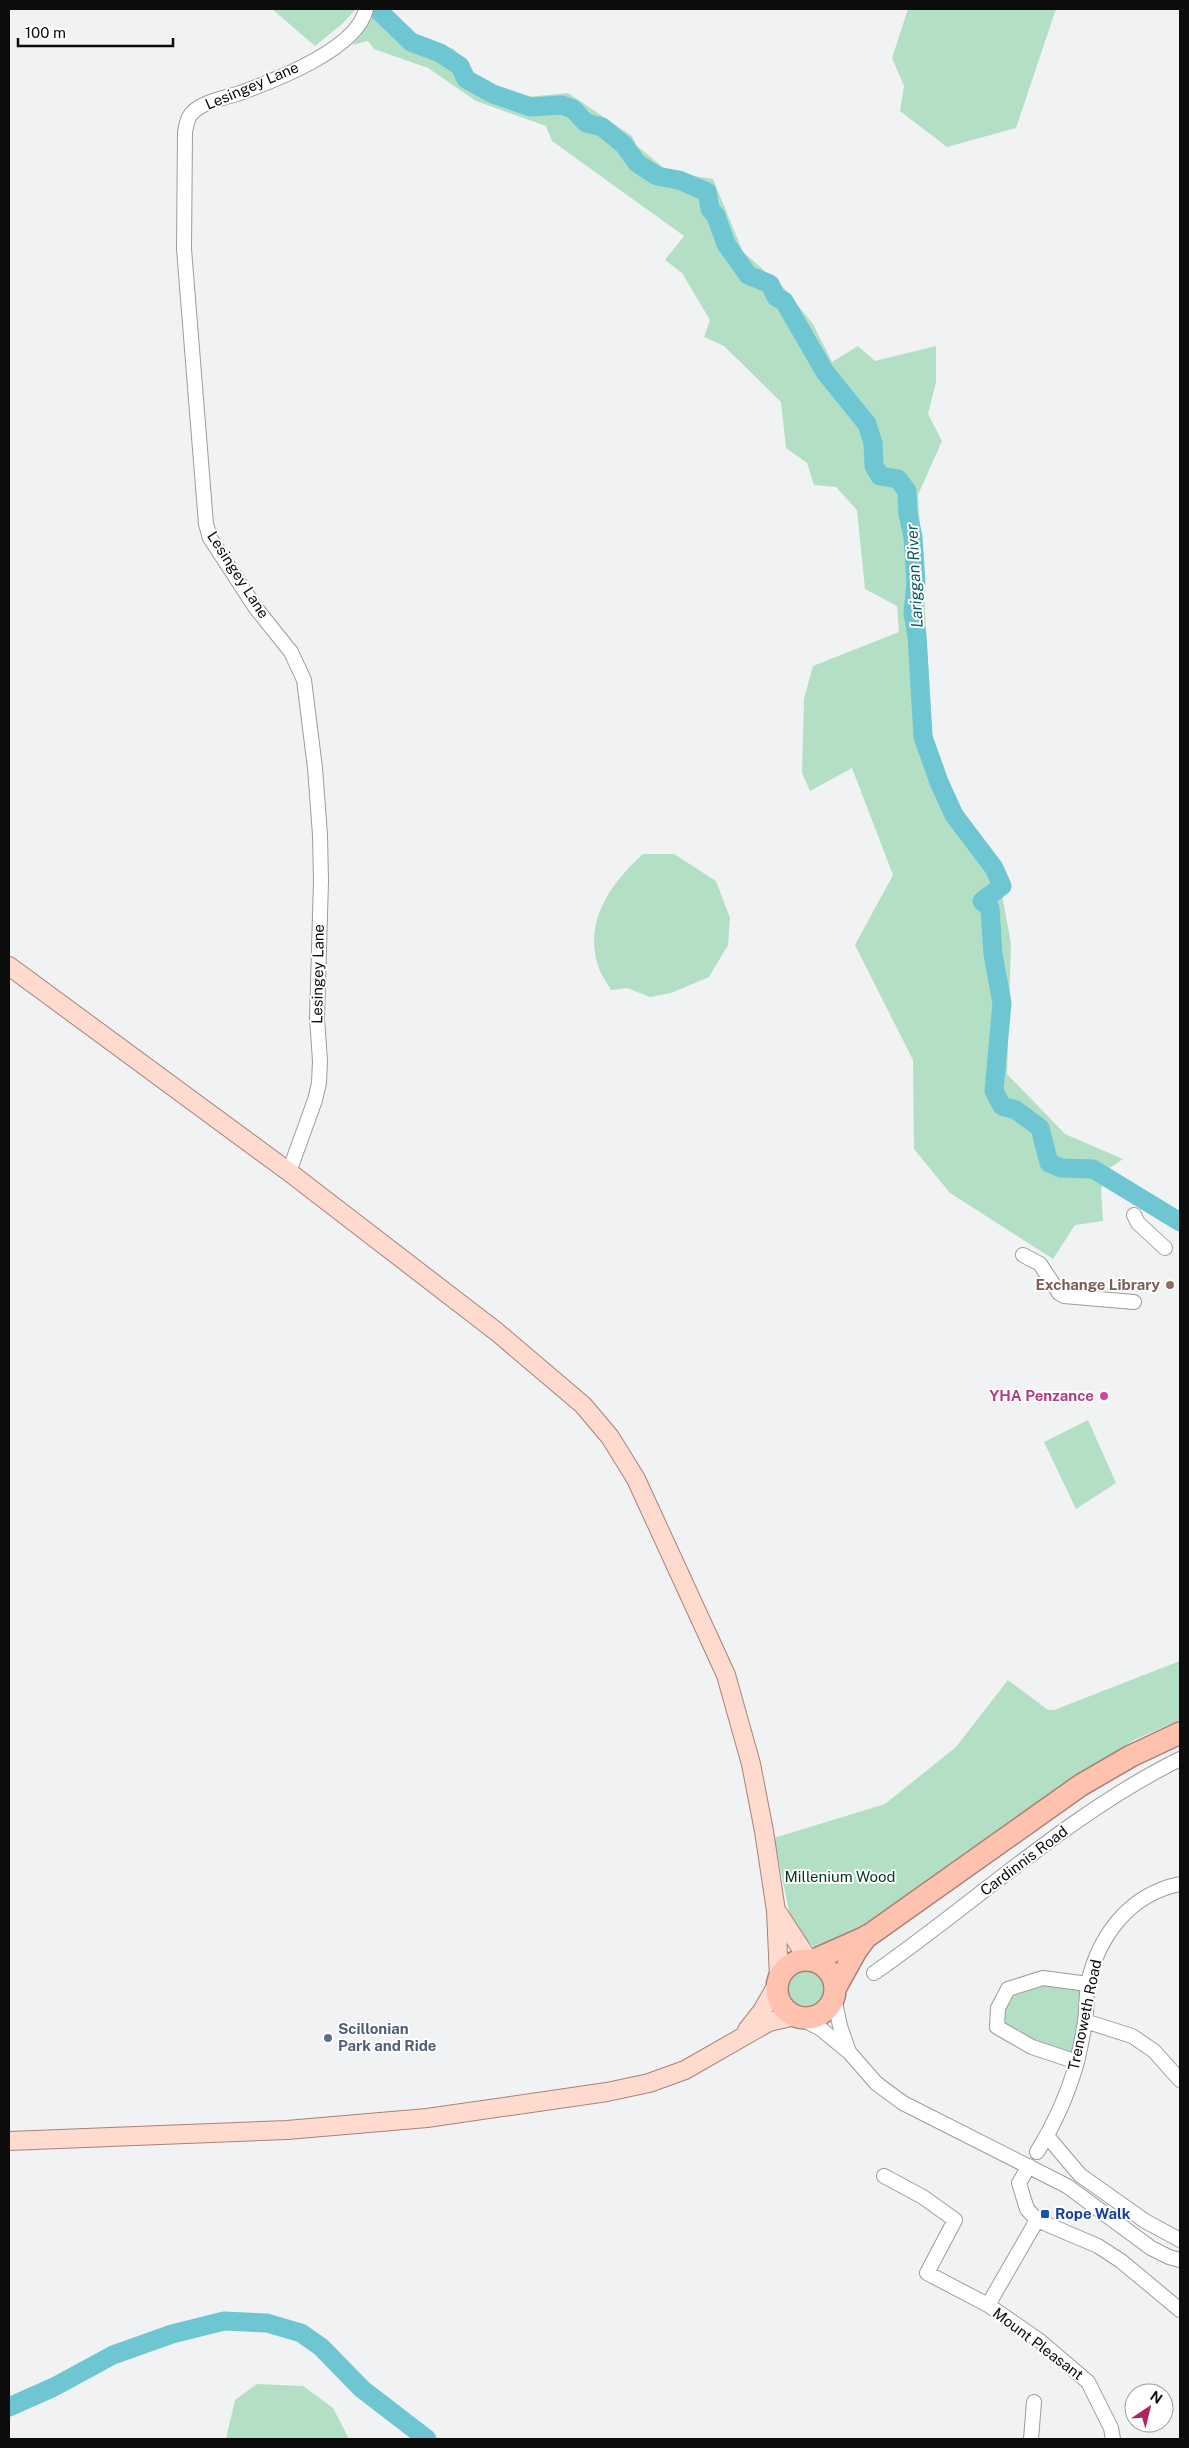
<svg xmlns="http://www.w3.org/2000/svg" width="1189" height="2448" font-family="'Public Sans',sans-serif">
<rect width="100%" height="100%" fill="#f1f2f4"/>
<path fill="#b3dfc5" d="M272,9H356L342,24L315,46Z
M373,9H386L411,35L454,49L475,77L527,97L568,93L632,136L637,146L669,172L713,179L743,252L783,287L813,324L832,362L858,346L875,361L936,346V382L928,414L942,441L918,495L933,744L959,811L995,856L1011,944L1007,1074L1065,1134L1123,1159L1105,1171L1101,1191L1103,1221L1075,1225L1053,1259L950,1193L914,1149L913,1060L855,945L893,875L852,768L810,791L802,773L804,699L813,666L899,632L897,606L865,589L857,510L836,487L814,485L807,463L786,448L781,402L724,346L704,337L710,320L682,273L665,260L684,236L552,141L546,126L476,101L428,68L374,49L368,41L352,45L361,35Z
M908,9H1056L1016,128L947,147L900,111L904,86L892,58Z
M643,854H674L716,881L730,918L728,945L709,977L671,993L650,997L627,988L611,990C606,981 599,972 597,962C585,919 612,882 643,854Z
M1088,1420L1116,1483L1076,1509L1044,1442Z
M1180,1661V1720L1134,1740L863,1929L815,1948L801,1935L789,1911L774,1838L885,1804L956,1747L1008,1680L1048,1710H1054Z
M784 1989a23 23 0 1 1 46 0a23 23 0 1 1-46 0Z
M1049,1980L1082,1985L1084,1994L1072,2054L1067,2056L1021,2036L1006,2024L1004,2011L1011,1994Z
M257,2384L303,2386L333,2408L349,2439H226L235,2400Z"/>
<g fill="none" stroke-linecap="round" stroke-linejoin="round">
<path stroke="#6dc6d2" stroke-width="19" d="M377,9L411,42L440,53L460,66L466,79L493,94L531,107L562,105L573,109L586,123L602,127L624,145L637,163L657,176L679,180L707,192L710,209L716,216L726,244L748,275L770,284L776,297L784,301L825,372L867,424L873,443L874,466L880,476L898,479L907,491L908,514L913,537L916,582L913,613L917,636L923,737L939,782L954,815L994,868L1002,886L982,901L990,908L993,954L1002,1003L994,1091L1002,1106L1016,1110L1040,1128L1049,1163L1061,1168L1093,1169L1180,1222
M9,2407L54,2387L113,2355L172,2334L224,2321L267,2323L301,2333L321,2347L362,2389L427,2439"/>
<defs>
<path id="minor" d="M289,1172L315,1100L319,1083L320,1061L317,1018L321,881L320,835L315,768L304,680L291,652L255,607L210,538L206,524L184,249L185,132C186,127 187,121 189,117C198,102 225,98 240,93C276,80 357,49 366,9
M1134,1215L1138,1223L1165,1248
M1023,1255L1040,1264L1059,1293L1064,1296L1134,1302
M874,1973C976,1902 1069,1814 1180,1759
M834,1998L840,2026L849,2052
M800,2018L821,2029L849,2052L876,2083L903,2103L1067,2186L1151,2248L1169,2257L1180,2260
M1085,2021L1132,2036L1154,2051L1180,2080
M1077,2062L1032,2047L997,2027L998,2008L1008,1989L1043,1978L1088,1984
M1047,2136L1080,2175L1145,2221L1180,2240
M1037,2152C1054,2125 1068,2094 1077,2062C1080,2049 1083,2035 1085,2021C1087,2009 1086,1996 1088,1983C1099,1935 1130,1894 1180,1884
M1029,2166L1019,2183L1027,2209L1037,2220L1098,2246L1121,2261L1180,2310
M884,2176L923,2197L955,2220L927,2273L988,2305L1040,2341L1088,2382L1111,2428L1113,2439
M988,2305L1037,2220
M1031,2439L1034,2402"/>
<path id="major" d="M9,966L289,1172L497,1332L583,1405L610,1437L636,1479L726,1675L751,1764L764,1831L776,1911L779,1977
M778,1913L808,1959
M747,2030L762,2011L777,1985
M9,2141L287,2130L427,2118L607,2092L649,2083L685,2070L769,2022L795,2016"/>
<path id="highway" d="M777 1989a29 29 0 1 1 58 0a29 29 0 1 1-58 0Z
M814,1960L868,1936L1081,1785L1131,1756L1180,1733
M836,1987L856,1951L867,1936"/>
</defs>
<use href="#minor" stroke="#9c9c9e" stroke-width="16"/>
<use href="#major" stroke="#a98276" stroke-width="20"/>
<use href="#highway" stroke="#a98276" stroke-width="24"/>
<use href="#minor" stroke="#fff" stroke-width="14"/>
<use href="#major" stroke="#fedacf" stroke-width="18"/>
<use href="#highway" stroke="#fec2af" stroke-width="21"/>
</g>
<circle fill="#8d6e63" stroke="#fff" stroke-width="2" cx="1170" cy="1285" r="5"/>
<circle fill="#d1479c" stroke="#fff" stroke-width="2" cx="1104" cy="1396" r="5"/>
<circle fill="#5c6f8a" stroke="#fff" stroke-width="2" cx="328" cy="2038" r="5"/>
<rect fill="#1a4fb4" stroke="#fff" stroke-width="2" x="1040" y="2209" width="10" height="10" rx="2.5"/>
<g text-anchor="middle" stroke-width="4" stroke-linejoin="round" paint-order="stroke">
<g font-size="15" fill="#0c0c0d" stroke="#fff">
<text transform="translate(252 86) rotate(-23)" y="5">Lesingey Lane</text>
<text transform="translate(238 575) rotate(57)" y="5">Lesingey Lane</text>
<text transform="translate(318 974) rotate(-89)" y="5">Lesingey Lane</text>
<text transform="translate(1024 1861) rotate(-37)" y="5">Cardinnis Road</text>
<text transform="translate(1085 2015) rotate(-78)" y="5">Trenoweth Road</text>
<text transform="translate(1038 2344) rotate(37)" y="5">Mount Pleasant</text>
</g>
<g font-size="15" font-weight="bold" fill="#785e54" stroke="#fff" text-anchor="end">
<text x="1160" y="1290">Exchange Library</text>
</g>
<g font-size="15" font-weight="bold" fill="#b23c85" stroke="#fff" text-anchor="end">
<text x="1094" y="1401">YHA Penzance</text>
</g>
<g font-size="15" fill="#00371f" stroke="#fff">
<text x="840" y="1882">Millenium Wood</text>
</g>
<g font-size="15" font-weight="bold" fill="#4e5e75" stroke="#fff" text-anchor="start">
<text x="338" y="2034">Scillonian<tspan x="338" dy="17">Park and Ride</tspan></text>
</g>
<g font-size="15" font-weight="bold" fill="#164399" stroke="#fff" text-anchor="start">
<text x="1055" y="2219">Rope Walk</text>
</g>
<g font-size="16" font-style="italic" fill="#075861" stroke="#fff">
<text transform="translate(914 576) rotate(-93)" y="6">Lariggan River</text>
</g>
</g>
<rect width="1189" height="2448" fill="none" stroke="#0c0c0d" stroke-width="20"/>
<g transform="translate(1149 2408) rotate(35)"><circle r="24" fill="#ffffff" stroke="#9e9e9e"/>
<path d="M0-4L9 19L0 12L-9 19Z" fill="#ae2465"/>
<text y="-8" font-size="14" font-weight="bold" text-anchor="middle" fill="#0c0c0d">N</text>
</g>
<path d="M18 38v8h155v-8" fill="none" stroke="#0c0c0d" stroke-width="2.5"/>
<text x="25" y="38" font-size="15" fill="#0c0c0d" stroke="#ffffff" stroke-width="4" paint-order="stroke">100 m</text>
</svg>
